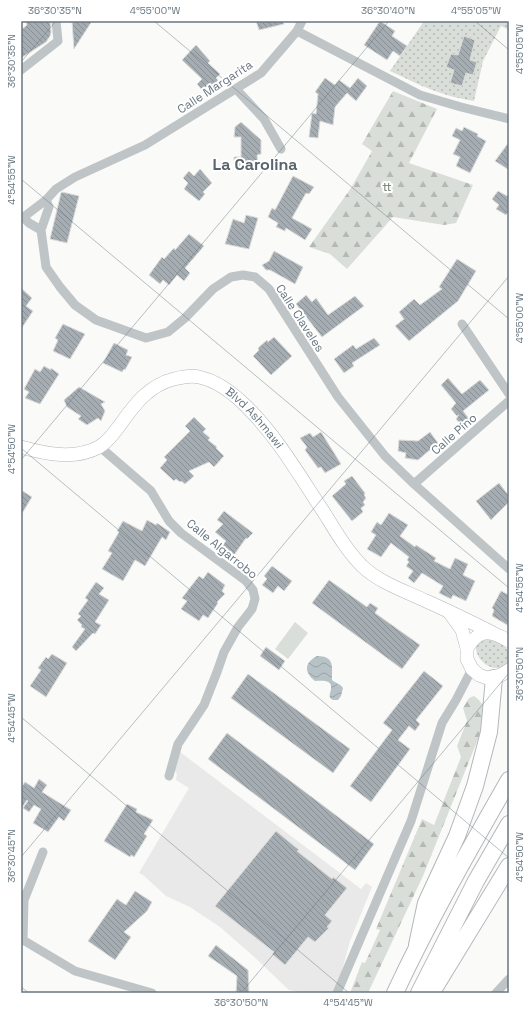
<svg xmlns="http://www.w3.org/2000/svg" width="530" height="1014" font-family="'Space Grotesk',sans-serif">
<defs>
<pattern id="grass-dots" width="8" height="8" patternUnits="userSpaceOnUse"><rect width="8" height="8" fill="#daded8"/><path d="M2 2h.1M6 6h.1" fill="none" stroke="#b5b9b4" stroke-width="1.8" stroke-linecap="round"/></pattern>
<pattern id="forest-firs" width="22" height="20" patternUnits="userSpaceOnUse"><rect width="22" height="20" fill="#daded8"/><path d="M5 1l3.5 6h-7zM16 11l3.5 6h-7z" fill="#b5b9b4"/></pattern>
<pattern id="water-waves" width="16" height="10" patternUnits="userSpaceOnUse"><rect width="16" height="10" fill="#b7c2c6"/><path d="M0 5q4-4 8 0t8 0" fill="none" stroke="#99a2a6"/></pattern>
<pattern id="building-back-hatch" width="6" height="6" patternUnits="userSpaceOnUse"><rect width="6" height="6" fill="#a5adb2"/><path d="M-1 5l2 2M0 0l6 6M5-1l2 2" fill="none" stroke="#8a9196"/></pattern>
</defs>
<rect width="100%" height="100%" fill="#fafaf8"/>
<path fill="#e8e9e8" d="M180,752L361,889L366,883L372,887L350,941L336,993H306L289,990L251,954L220,927L190,907L166,896L143,875L139,873L189,788L176,780L177,774L175,771Z"/>
<path fill="url(#grass-dots)" d="M424,21H509V30L501,26L483,61L474,101C444,97 417,84 390,71Z
M493,639C505,645 509,647 509,662C498,677 474,662 476,645L484,640Z"/>
<path fill="url(#forest-firs)" d="M393,91L437,109L409,163L473,185L456,223L444,225L393,217L347,269L330,254L309,247L351,188L372,151L362,144Z
M474,696C486,705 485,710 484,724L423,876L368,993H350L362,962L365,963L380,930L376,929L422,819L434,825L461,757L457,746L467,721L463,708L469,698Z"/>
<path fill="#daded8" d="M295,622L308,633L288,659L275,649Z"/>
<path fill="url(#water-waves)" d="M317,656C335,656 332,667 332,680C335,683 341,684 343,688L341,696L338,700H333L330,698C329,694 331,692 331,688C332,679 321,681 315,681C304,672 304,663 317,656Z"/>
<path fill="url(#building-back-hatch)" stroke="#dcdcda" d="M26,21H50L51,32L50,36L46,42L21,58V30L27,25Z
M72,21H92L74,49Z
M256,21H283L284,24L259,30Z
M380,21L395,31L392,36L407,46L400,56L393,51L387,60L364,45Z
M464,36L475,40L470,60L477,62L473,75L466,73L462,86L450,83L454,70L446,67L451,54L458,55Z
M196,45L210,61L208,63L220,74L216,78L224,86L216,90L210,84L203,91L197,84L202,79L182,60Z
M325,78L335,85L339,80L350,88L358,78L367,86L356,101L347,93L335,107L333,125L320,121L318,138L309,137L312,113L316,114L318,94L315,92Z
M241,122L261,140V154L257,155L258,165L253,170L249,166L243,171L239,170L234,165V157H241V137H234L235,127Z
M464,127L478,134L477,136L486,141L470,173L456,166L460,157L453,154L460,140L452,136L456,128L462,131Z
M509,142V170L495,161Z
M200,169L212,183L203,192L205,194L199,201L184,189L188,183L183,178L189,171L194,176Z
M293,176L314,187L309,194L306,193L292,218L312,229L305,240L286,228L285,231L276,227L278,223L268,217L272,208L275,210Z
M498,191L507,196L509,194V213L508,212L506,215L496,209L499,205L492,199Z
M62,192L79,196L67,243L50,239L61,193Z
M246,215L258,218L249,249L225,244L233,219L244,223Z
M189,234L204,246L185,268L190,273L184,281L177,275L169,285L163,280L160,284L149,275L162,257L164,259L174,248L175,250Z
M274,251L303,267L295,284L270,270H266L262,265L269,261Z
M457,259L476,271L458,301L409,341L395,326L404,319L399,312L414,299L420,305L442,289L439,287Z
M21,288L32,298L26,306L33,311L21,329Z
M306,295L312,302L316,298L328,315L355,296L364,306L322,337L296,304Z
M63,324L85,334L70,359L53,351L58,340L55,338Z
M274,337L292,356L271,375L253,356L259,350L258,348L267,340L268,342Z
M374,338L380,345L352,363L354,366L344,373L334,359L353,345L356,349Z
M114,343L128,350L126,355L132,357L125,370L124,369L122,372L103,363Z
M44,366L51,370V368L59,374L40,404L25,398L29,392L24,389L35,369L40,372Z
M448,378L462,394L480,380L489,390L463,411L469,419L461,425L456,419L459,415L457,416L451,409L456,403L441,385Z
M79,387L105,402L101,404L105,411L101,421L98,418L87,425L78,419L81,416L67,407L64,400Z
M194,417L206,429L203,432L210,438L208,440L217,447L216,448L224,456L214,467L209,462L189,471L194,476L185,484L181,481L180,482L176,479L174,481L160,468L167,460L164,457L190,431L185,426Z
M321,432L341,464L325,473L321,467L318,468L305,450L307,447L300,438L310,433L313,437Z
M430,432L438,443L418,460L405,458L406,453L398,451L399,440L418,441Z
M352,476L365,493L364,495L366,498L363,502L365,505L361,508L363,512L352,521L332,496L346,484L344,481Z
M499,483L509,496V502L491,520L476,501Z
M21,490L32,497L21,515Z
M224,511L253,533L247,539L246,538L234,555L222,546L226,541L215,532L223,524L217,520Z
M389,513L408,525L400,536L415,547L416,545L436,558L434,561L450,569L455,558L468,564L463,575L475,581L466,601L453,595L451,599L439,593L443,586L422,573L414,583L408,578L413,571L406,566L409,562L407,560L409,557L391,543L381,557L367,549L376,535L371,532L377,522L381,525Z
M147,520L156,525L157,523L170,532L166,540L162,537L145,566L135,560L123,581L102,569L112,553L108,551L119,532L117,531L123,521L142,531Z
M272,566L292,581L284,591L278,586L273,593L262,585L267,579L264,576Z
M208,572L225,585L222,591L225,594L217,602L218,603L208,618L203,615L199,621L181,609L187,601L182,598L199,576L203,579Z
M329,580L367,607L370,603L378,608L375,613L420,645L402,669L312,603Z
M96,582L104,588L99,594L109,600L95,622L101,625L95,634L93,633L76,651L72,647L85,629L81,627L82,625L77,620L81,616L78,614L88,600L85,598Z
M501,591L509,595V626L492,616L494,610L492,608Z
M266,647L285,661L279,670L260,656Z
M52,654L67,663L46,697L30,686L41,670L38,668L46,657L48,659Z
M424,671L443,686L416,720L420,724L415,731L409,726L398,740L410,749L371,802L350,786L392,730L383,723Z
M248,674L350,749L333,773L231,698Z
M227,733L374,844L355,870L208,759Z
M39,779L47,785L42,792L71,810L64,821L59,817L48,832L33,823L41,809L34,805L29,812L23,808L28,801L27,800L21,809V788L25,782L34,788Z
M127,804L137,809L136,812L153,820L144,834L147,836L134,857L131,855L130,857L104,841Z
M276,831L299,850L297,851L332,879L333,877L347,888L325,915L332,921L327,927L329,928L315,942L308,937L285,965L272,954L274,952L215,906Z
M135,891L152,902L147,911L124,932L131,937L115,960L88,941L117,899L126,905Z
M216,945L248,970L249,993H236L237,976L208,956Z"/>
<g fill="none" stroke-linecap="round" stroke-linejoin="round">
<defs>
<g id="secondary">
<path id="s1" d="M21,447C46,454 75,460 99,447C108,442 114,433 120,425C134,405 149,385 174,379C182,377 191,375 199,377C218,381 233,393 247,407C278,438 299,475 323,511C335,530 346,550 362,566C380,583 405,591 426,601C449,611 471,622 493,633"/>
<path d="M449,612L462,630L467,648V659L472,669L479,675L487,678L501,675L509,670"/>
<path d="M467,648C480,628 490,630 509,641"/>
</g>
<path id="highway" d="M417,945L426,903L457,836L475,786L489,732L494,678
M395,993C429,920 469,850 509,780
M419,993L476,881L509,824
M429,993L435,987L509,866"/>
</defs>
<use href="#secondary" stroke="#b2b8bc" stroke-width="14"/>
<use href="#highway" stroke="#b3b7bb" stroke-width="18"/>
<path stroke="#bfc4c7" stroke-width="9" d="M297,31L302,21
M21,70L58,41L56,21
M236,89L264,119L281,149
M46,200L49,207L41,230L46,267L60,287L75,305L96,320L146,338L168,332L185,318L213,289L231,277L243,275L255,277L269,289L338,397L385,456L414,484L509,569
M23,217L29,223L41,230
M21,219L46,200L56,189L75,177L145,145L261,73L297,31L420,95L461,107L509,119
M462,324L509,394
M100,447L151,491L169,521L181,533L246,581L253,590L255,599L252,609L238,627L224,652L217,672L204,705L178,744L169,776
M414,484L509,401
M43,852L24,900L23,940L75,971L152,993
M337,993L411,821L442,723L456,700L472,669
M496,993L509,979"/>
<use href="#secondary" stroke="#fff" stroke-width="13"/>
<use href="#highway" stroke="#fff" stroke-width="16"/>
</g>
<path fill="none" stroke="#677680" stroke-width="1" stroke-opacity="0.45" d="M154,21L509,319M475,21L509,50M21,62L56,21M21,179L509,588M21,448L509,858M21,460L389,21M21,717L349,993M21,857L509,276M21,987L29,993M241,993L509,673"/>
<g text-anchor="middle" stroke-width="4" stroke-linejoin="round" paint-order="stroke">
<g font-size="12" fill="#677680" stroke="#fff">
<text transform="translate(215 87) rotate(-33)" y="4">Calle Margarita</text>
<text transform="translate(300 318) rotate(57)" y="4">Calle Claveles</text>
<text dy="4" stroke="none"><textPath href="#s1" startOffset="279">Blvd Ashmawi</textPath></text>
<text transform="translate(454 434) rotate(-41)" y="4">Calle Pino</text>
<text transform="translate(222 549) rotate(39)" y="4">Calle Algarrobo</text>
</g>
<g font-size="12" fill="#697966" stroke="#fff">
<text x="387" y="191">tt</text>
</g>
<g font-size="16" font-weight="bold" fill="#59646c" stroke="#fff">
<text x="255" y="170">La Carolina</text>
</g>
</g>
<rect width="530" height="1014" fill="none" stroke="#ffffff" stroke-width="44"/>
<rect x="22" y="22" width="486" height="970" fill="none" stroke="#677680" stroke-width="1.5"/>
<g font-size="10" text-anchor="middle" fill="#677680">
<text x="55" y="14">36°30'35"N</text>
<text x="155" y="14">4°55'00"W</text>
<text x="388" y="14">36°30'40"N</text>
<text x="476" y="14">4°55'05"W</text>
<text transform="translate(519 49) rotate(-90)" y="4">4°55'05"W</text>
<text transform="translate(11 61) rotate(-90)" y="4">36°30'35"N</text>
<text transform="translate(11 180) rotate(-90)" y="4">4°54'55"W</text>
<text transform="translate(519 318) rotate(-90)" y="4">4°55'00"W</text>
<text transform="translate(11 449) rotate(-90)" y="4">4°54'50"W</text>
<text transform="translate(519 588) rotate(-90)" y="4">4°54'55"W</text>
<text transform="translate(519 674) rotate(-90)" y="4">36°30'50"N</text>
<text transform="translate(11 718) rotate(-90)" y="4">4°54'45"W</text>
<text transform="translate(11 856) rotate(-90)" y="4">36°30'45"N</text>
<text transform="translate(519 857) rotate(-90)" y="4">4°54'50"W</text>
<text x="241" y="1006">36°30'50"N</text>
<text x="348" y="1006">4°54'45"W</text>
</g>
</svg>
